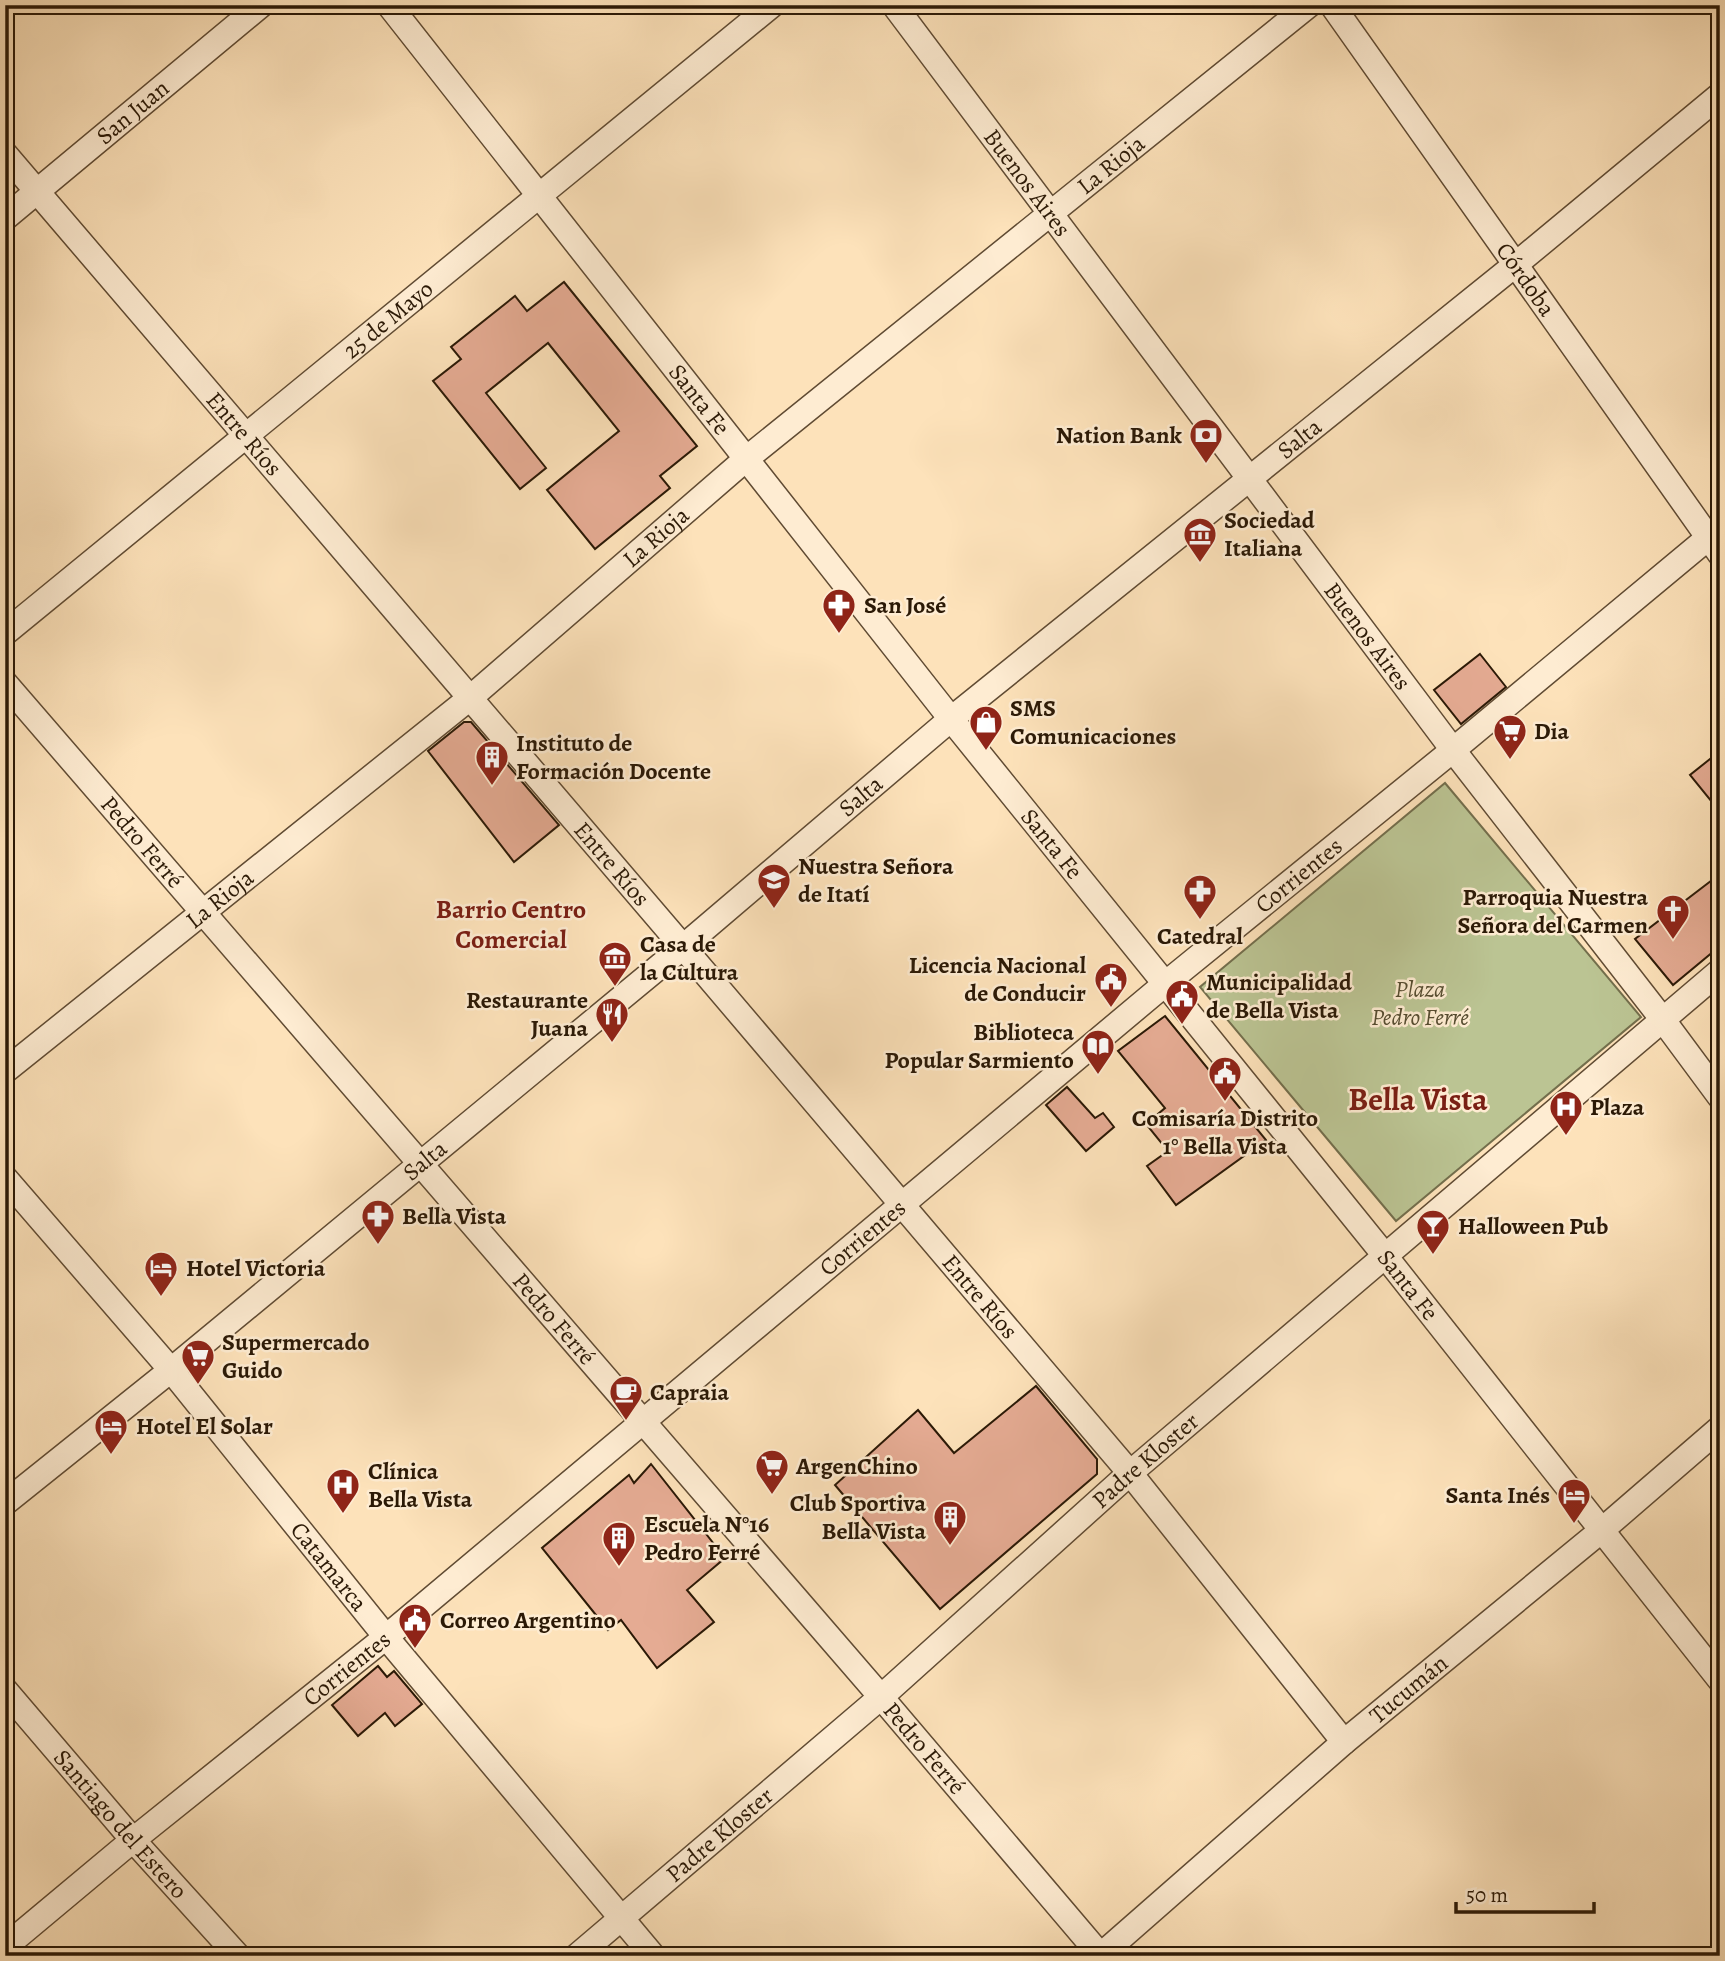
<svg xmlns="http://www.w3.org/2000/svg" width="1725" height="1961" font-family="Alegreya,serif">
<rect width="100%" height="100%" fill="#fde2ba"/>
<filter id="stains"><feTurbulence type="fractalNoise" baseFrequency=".00286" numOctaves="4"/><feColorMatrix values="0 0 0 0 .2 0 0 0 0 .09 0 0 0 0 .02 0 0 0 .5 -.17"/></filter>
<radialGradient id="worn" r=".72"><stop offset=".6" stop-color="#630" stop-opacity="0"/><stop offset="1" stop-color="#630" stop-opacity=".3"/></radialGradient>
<path fill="#bbc493" stroke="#736e4c" stroke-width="2" d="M1445,783L1641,1017L1396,1221L1200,987Z"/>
<path fill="#e5ab93" stroke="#2b1906" stroke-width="2" d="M564,282L697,446L660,476L670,488L595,549L547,490L619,431L548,343L486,393L546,468L520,489L433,381L461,359L451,347L515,296L527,311Z
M1480,654L1506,687L1461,724L1434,690Z
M464,722H471L559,825L514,862L428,751Z
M1720,751V812L1690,775Z
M1720,874V946L1673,985L1635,939Z
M1165,1016L1266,1140L1176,1205L1147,1166L1168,1151L1146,1124L1165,1108L1118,1051Z
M1067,1087L1095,1118L1103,1113L1114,1127L1086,1151L1046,1105Z
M1036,1386L1097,1459V1474L940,1609L835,1485L918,1410L954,1453Z
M651,1464L725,1558L687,1590L714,1622L657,1668L621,1620L608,1630L542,1548L629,1475L634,1483Z
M378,1666L387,1677L394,1671L422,1704L395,1726L385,1713L358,1736L332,1705Z"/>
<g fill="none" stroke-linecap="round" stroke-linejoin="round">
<defs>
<g id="minor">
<path id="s1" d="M389,5L951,719L1386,1257L1720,1680"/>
<path id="s2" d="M894,5L1453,750L1663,1020L1720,1097"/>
<path id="s3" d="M1332,5L1720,554"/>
<path id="s4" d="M5,154L683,947L1130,1473L1344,1742"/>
<path id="s5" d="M5,218L261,5"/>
<path id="s6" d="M5,633L772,5"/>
<path id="s7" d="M5,683L881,1697L1101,1956"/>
<path id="s8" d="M5,1071L470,698L746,459L1309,5"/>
<path id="s9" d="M5,1178L171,1370L386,1637L653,1956"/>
<path id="s10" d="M5,1503L171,1370L683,947L951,719L1515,265L1720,95"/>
<path id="s11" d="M5,1690L133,1840L238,1956"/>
<path id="s12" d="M5,1947L133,1840L386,1637L1165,984L1453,750L1720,528"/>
<path id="s13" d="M577,1956L881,1697L1130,1473L1720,971"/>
<path id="s14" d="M1100,1956L1344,1742L1602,1530L1720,1428"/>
</g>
</defs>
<use href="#minor" stroke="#604b33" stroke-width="27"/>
<use href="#minor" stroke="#feecd2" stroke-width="24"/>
</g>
<defs>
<symbol id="bank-pin" viewBox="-11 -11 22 30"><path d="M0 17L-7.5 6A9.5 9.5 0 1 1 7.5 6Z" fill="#8f2418" stroke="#feecd2"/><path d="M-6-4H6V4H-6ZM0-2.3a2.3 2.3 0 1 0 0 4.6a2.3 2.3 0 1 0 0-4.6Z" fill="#fff"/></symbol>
<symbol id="museum-pin" viewBox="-11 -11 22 30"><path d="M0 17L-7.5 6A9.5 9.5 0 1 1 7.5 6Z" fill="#8f2418" stroke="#feecd2"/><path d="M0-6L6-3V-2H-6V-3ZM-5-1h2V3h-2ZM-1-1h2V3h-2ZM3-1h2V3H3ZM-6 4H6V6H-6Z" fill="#fff"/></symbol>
<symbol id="pharmacy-pin" viewBox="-11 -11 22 30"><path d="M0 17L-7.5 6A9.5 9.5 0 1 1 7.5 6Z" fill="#8f2418" stroke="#feecd2"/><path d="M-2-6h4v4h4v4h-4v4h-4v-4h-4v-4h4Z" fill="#fff"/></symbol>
<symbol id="shop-pin" viewBox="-11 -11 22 30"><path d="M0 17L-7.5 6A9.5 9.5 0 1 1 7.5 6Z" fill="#8f2418" stroke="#feecd2"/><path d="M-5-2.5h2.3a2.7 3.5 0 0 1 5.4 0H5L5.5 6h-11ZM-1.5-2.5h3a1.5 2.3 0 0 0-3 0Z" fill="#fff"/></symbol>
<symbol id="supermarket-pin" viewBox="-11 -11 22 30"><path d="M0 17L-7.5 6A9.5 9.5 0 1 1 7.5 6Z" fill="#8f2418" stroke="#feecd2"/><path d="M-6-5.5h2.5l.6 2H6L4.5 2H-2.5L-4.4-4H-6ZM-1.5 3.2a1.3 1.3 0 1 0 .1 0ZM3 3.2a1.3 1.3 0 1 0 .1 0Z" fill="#fff"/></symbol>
<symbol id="building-pin" viewBox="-11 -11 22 30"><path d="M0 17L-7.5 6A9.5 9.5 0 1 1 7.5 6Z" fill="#8f2418" stroke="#feecd2"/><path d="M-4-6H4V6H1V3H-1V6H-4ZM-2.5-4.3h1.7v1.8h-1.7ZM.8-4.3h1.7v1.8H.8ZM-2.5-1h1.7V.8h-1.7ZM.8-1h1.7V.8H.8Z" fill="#fff"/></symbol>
<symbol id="school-pin" viewBox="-11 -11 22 30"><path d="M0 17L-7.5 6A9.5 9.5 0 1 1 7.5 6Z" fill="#8f2418" stroke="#feecd2"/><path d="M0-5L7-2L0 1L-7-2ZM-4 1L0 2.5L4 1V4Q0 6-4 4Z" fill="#fff"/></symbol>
<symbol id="church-pin" viewBox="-11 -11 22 30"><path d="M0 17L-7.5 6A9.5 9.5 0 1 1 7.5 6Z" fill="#8f2418" stroke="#feecd2"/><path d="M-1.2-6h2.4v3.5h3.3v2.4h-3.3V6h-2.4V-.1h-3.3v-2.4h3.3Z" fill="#fff"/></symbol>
<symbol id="civic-pin" viewBox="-11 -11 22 30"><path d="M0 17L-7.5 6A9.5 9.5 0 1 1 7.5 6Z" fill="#8f2418" stroke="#feecd2"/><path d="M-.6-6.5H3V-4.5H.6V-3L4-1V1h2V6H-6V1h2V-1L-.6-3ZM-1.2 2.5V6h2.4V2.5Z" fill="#fff"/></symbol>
<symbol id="restaurant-pin" viewBox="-11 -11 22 30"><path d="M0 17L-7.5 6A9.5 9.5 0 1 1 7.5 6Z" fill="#8f2418" stroke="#feecd2"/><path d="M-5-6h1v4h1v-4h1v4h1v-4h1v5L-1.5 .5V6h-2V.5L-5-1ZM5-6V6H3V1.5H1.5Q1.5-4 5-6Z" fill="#fff"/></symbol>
<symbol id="library-pin" viewBox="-11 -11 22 30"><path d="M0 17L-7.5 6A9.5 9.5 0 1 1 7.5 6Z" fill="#8f2418" stroke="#feecd2"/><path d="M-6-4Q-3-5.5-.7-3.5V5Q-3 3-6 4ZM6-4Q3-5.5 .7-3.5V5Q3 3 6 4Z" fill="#fff"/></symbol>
<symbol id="hospital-pin" viewBox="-11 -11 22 30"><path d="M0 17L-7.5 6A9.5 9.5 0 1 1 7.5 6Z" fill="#8f2418" stroke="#feecd2"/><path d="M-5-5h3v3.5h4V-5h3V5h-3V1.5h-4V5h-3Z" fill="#fff"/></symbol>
<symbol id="bar-pin" viewBox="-11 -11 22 30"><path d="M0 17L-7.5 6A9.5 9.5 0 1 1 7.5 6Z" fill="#8f2418" stroke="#feecd2"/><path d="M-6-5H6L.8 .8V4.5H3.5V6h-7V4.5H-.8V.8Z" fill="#fff"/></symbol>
<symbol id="hotel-pin" viewBox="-11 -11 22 30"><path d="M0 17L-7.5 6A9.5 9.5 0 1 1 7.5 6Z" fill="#8f2418" stroke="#feecd2"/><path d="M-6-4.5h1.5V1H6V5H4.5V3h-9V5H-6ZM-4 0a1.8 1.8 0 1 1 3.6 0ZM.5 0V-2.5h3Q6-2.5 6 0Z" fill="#fff"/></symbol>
<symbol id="cafe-pin" viewBox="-11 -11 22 30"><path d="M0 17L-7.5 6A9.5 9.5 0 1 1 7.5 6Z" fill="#8f2418" stroke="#feecd2"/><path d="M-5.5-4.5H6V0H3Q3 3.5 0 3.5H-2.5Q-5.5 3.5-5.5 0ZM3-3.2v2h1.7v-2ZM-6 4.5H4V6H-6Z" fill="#fff"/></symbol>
</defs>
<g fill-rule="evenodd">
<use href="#bank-pin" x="1187" y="416" width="38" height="52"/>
<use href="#museum-pin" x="1181" y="515" width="38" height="52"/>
<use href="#pharmacy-pin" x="820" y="586" width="38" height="52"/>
<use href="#shop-pin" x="967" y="703" width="38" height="52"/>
<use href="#supermarket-pin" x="1491" y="712" width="38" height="52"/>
<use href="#building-pin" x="473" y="738" width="38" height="52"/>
<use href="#school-pin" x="755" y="861" width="38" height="52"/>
<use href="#pharmacy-pin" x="1181" y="872" width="38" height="52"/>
<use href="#church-pin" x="1654" y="892" width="38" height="52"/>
<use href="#museum-pin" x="596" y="939" width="38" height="52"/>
<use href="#civic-pin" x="1092" y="960" width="38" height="52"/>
<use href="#civic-pin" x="1163" y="977" width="38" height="52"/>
<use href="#restaurant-pin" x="593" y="995" width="38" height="52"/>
<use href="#library-pin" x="1079" y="1027" width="38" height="52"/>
<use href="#civic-pin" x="1206" y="1054" width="38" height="52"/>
<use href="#hospital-pin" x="1547" y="1088" width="38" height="52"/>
<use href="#pharmacy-pin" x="359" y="1197" width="38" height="52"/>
<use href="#bar-pin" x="1414" y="1207" width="38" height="52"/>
<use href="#hotel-pin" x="142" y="1249" width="38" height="52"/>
<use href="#supermarket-pin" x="179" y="1337" width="38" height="52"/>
<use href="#cafe-pin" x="607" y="1373" width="38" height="52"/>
<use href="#hotel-pin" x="92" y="1407" width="38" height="52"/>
<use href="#supermarket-pin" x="753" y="1447" width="38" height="52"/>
<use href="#hospital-pin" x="324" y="1466" width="38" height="52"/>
<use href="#hotel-pin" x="1555" y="1476" width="38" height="52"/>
<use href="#building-pin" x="931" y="1498" width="38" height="52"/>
<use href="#building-pin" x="600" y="1519" width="38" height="52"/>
<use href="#civic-pin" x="396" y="1601" width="38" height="52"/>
</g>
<g text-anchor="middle" stroke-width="5" stroke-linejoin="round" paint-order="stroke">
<g font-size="24" fill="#2b1906" stroke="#feecd2">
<text dy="8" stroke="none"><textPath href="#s5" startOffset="166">San Juan</textPath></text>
<text dy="8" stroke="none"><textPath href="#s8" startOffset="1430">La Rioja</textPath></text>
<text dy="8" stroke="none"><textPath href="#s2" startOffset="222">Buenos Aires</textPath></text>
<text dy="8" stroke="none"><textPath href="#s3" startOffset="336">Córdoba</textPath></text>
<text dy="8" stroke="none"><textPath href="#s6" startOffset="495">25 de Mayo</textPath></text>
<text dy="8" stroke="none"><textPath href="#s1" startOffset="502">Santa Fe</textPath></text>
<text dy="8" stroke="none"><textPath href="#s4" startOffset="368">Entre Ríos</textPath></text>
<text dy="8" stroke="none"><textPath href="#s10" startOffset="1676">Salta</textPath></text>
<text dy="8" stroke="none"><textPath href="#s8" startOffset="842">La Rioja</textPath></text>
<text dy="8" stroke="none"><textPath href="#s2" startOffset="789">Buenos Aires</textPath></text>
<text dy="8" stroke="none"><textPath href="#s10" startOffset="1110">Salta</textPath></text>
<text dy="8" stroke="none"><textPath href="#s7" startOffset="210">Pedro Ferré</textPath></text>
<text dy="8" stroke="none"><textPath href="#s1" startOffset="1069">Santa Fe</textPath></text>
<text dy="8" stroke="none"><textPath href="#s4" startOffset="934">Entre Ríos</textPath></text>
<text dy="8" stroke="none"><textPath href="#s12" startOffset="1680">Corrientes</textPath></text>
<text dy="8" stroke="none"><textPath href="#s8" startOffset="275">La Rioja</textPath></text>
<text dy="8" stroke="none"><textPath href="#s10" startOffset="542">Salta</textPath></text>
<text dy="8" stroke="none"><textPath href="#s12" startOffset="1113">Corrientes</textPath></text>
<text dy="8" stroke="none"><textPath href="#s1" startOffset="1636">Santa Fe</textPath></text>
<text dy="8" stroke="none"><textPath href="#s4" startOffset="1502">Entre Ríos</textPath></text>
<text dy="8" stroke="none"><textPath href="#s7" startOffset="840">Pedro Ferré</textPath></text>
<text dy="8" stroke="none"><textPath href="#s13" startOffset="754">Padre Kloster</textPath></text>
<text dy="8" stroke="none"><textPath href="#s9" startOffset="506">Catamarca</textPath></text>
<text dy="8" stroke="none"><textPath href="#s12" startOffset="441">Corrientes</textPath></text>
<text dy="8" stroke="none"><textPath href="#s14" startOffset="408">Tucumán</textPath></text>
<text dy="8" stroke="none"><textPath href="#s7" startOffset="1407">Pedro Ferré</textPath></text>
<text dy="8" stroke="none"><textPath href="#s11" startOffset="177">Santiago del Estero</textPath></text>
<text dy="8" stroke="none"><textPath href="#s13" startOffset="187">Padre Kloster</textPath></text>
</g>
<g font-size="24" font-weight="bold" fill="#2b1906" stroke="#feecd2" text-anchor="start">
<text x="1182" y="443" text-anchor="end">Nation Bank</text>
<text x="1224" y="528">Sociedad<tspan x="1224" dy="28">Italiana</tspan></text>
<text x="864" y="613">San José</text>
<text x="1010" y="716">SMS<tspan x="1010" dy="28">Comunicaciones</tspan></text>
<text x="1534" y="739">Dia</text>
<text x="516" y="751">Instituto de<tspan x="516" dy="28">Formación Docente</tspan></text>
<text x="798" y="874">Nuestra Señora<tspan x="798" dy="28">de Itatí</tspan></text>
<text x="1648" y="905" text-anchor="end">Parroquia Nuestra<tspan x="1648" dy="28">Señora del Carmen</tspan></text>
<text x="1200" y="944" text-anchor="middle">Catedral</text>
<text x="640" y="952">Casa de<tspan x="640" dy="28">la Cultura</tspan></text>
<text x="1086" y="973" text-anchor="end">Licencia Nacional<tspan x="1086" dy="28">de Conducir</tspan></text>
<text x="1206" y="990">Municipalidad<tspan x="1206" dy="28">de Bella Vista</tspan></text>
<text x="588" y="1008" text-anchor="end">Restaurante<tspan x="588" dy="28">Juana</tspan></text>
<text x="1074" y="1040" text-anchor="end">Biblioteca<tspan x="1074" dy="28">Popular Sarmiento</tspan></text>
<text x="1590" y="1115">Plaza</text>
<text x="1225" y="1126" text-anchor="middle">Comisaría Distrito<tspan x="1225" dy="28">1° Bella Vista</tspan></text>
<text x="402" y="1224">Bella Vista</text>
<text x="1458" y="1234">Halloween Pub</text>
<text x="186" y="1276">Hotel Victoria</text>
<text x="222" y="1350">Supermercado<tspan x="222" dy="28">Guido</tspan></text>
<text x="650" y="1400">Capraia</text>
<text x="136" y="1434">Hotel El Solar</text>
<text x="796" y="1474">ArgenChino</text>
<text x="368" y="1479">Clínica<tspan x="368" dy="28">Bella Vista</tspan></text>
<text x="1550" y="1503" text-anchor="end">Santa Inés</text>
<text x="926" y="1511" text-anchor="end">Club Sportiva<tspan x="926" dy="28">Bella Vista</tspan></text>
<text x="644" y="1532">Escuela N°16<tspan x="644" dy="28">Pedro Ferré</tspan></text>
<text x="440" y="1628">Correo Argentino</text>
</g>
<g font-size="24" font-style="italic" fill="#564c30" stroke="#feecd2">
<text x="1420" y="997">Plaza<tspan x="1420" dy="28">Pedro Ferré</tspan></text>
</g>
<g font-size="26" font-weight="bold" fill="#7a1f14" stroke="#feecd2">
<text x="511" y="918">Barrio Centro<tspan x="511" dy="30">Comercial</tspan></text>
</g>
<g font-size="32" font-weight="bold" fill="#7a1f14" stroke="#feecd2">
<text x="1418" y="1110">Bella Vista</text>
</g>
</g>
<rect width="1725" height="1961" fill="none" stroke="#fde2ba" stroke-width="28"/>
<rect x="7" y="7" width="1711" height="1947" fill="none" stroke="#2b1906" stroke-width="3.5"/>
<rect x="14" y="14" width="1697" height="1933" fill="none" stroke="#2b1906" stroke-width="2"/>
<path d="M1456 1902v10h138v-10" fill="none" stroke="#2b1906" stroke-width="3.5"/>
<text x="1466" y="1902" font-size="21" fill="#2b1906" stroke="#feecd2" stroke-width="5" paint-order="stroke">50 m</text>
<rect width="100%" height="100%" filter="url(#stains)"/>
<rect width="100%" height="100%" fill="url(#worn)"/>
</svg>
